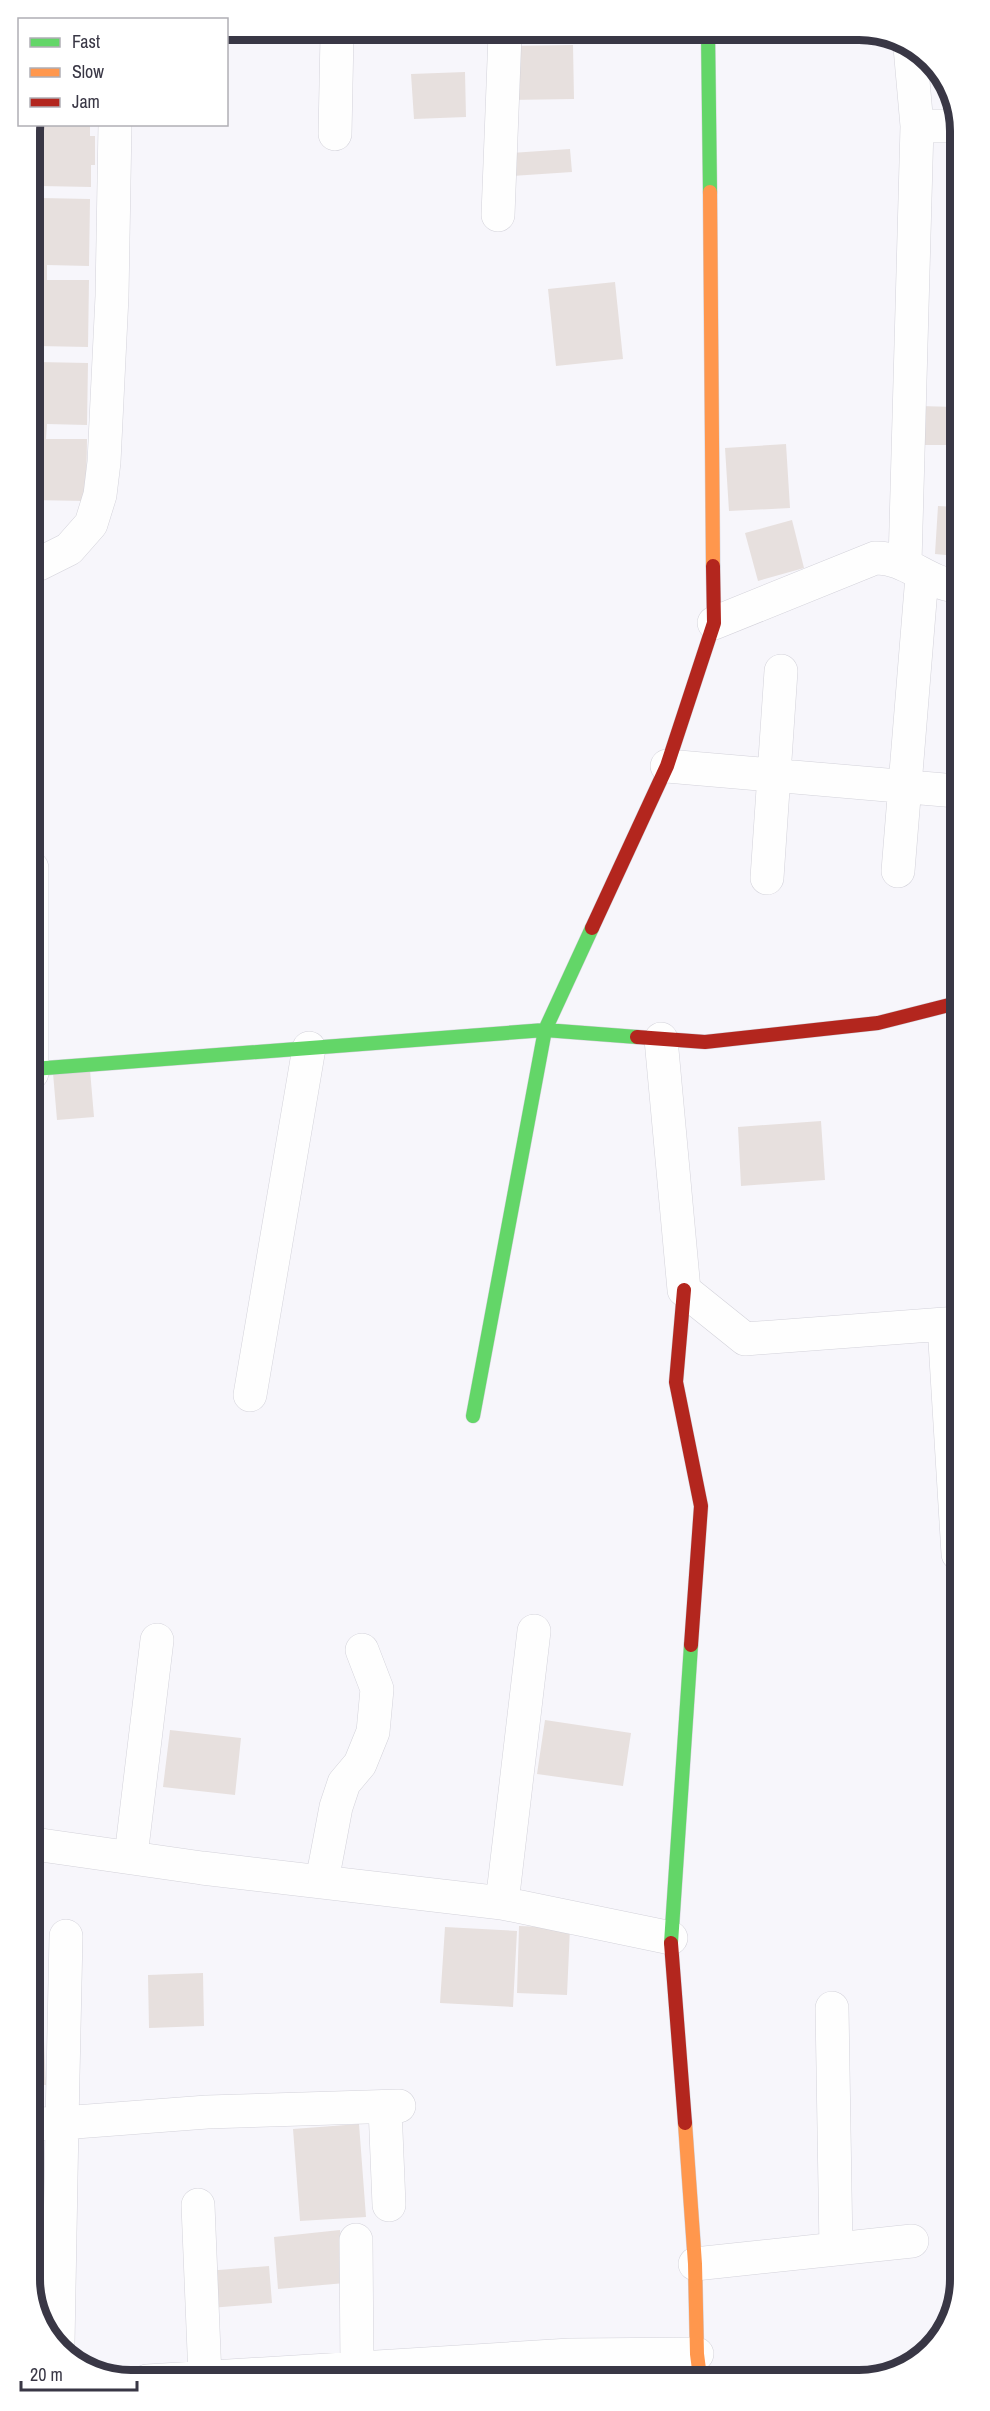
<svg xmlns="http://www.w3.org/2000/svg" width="990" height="2411" font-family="'Archivo Narrow',sans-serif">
<rect width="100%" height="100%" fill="#f7f6fb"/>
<path fill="#e7e0de" d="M573,45L574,99L509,100L508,46Z
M465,72L466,117L414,119L411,74Z
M90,124V136H95V165H91V187L41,186V198L90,199L89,266L47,265V280H89L88,347L38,346V362L88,363L87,425L47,424L46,439H87L86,501L31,500L30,125Z
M570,149L572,172L512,176L511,153Z
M615,282L623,359L556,366L548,289Z
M920,406L955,407L956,445H920Z
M786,444L790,508L729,511L725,448Z
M938,506L956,507V556L935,554Z
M792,520L804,568L758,581L745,533Z
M90,1070L94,1117L57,1120L53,1073Z
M821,1121L825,1180L741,1186L738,1127Z
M545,1720L631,1733L623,1786L537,1774Z
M170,1730L241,1738L235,1795L163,1787Z
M519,1926L570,1928L567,1995L517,1993Z
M445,1927L517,1931L513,2007L440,2003Z
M203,1973L204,2026L149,2028L148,1975Z
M43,2017L46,2085H35V2018Z
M359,2124L366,2217L300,2221L293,2129Z
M340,2230L345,2283L278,2289L274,2237Z
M269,2266L272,2303L210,2308L206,2271Z"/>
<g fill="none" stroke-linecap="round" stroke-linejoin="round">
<defs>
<path id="street" d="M917,126H955
M335,134L337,35
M498,215L505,34
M905,563L917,126L910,47
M31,566L39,564L69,549L91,524L100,495L104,462L112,296L115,124
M714,623L875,558C906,557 926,583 956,586
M667,766L956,791
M32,868V1073
M898,871L922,576
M767,878L781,671
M661,1039L684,1290L745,1339L958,1323
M944,1325L958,1554
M250,1395L309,1048
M34,1844L202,1868L502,1903L671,1938
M131,1856L157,1640
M322,1881L336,1807L344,1783L360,1764L373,1732L377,1689L362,1650
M502,1903L534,1631
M66,1936L62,2123L207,2112L399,2106
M832,2008L836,2249
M385,2107L389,2205
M35,2124L62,2123L58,2344
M198,2205L205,2377
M356,2240L357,2368
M695,2264L912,2241
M147,2381L570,2355L697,2354"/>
<path id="fast" d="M708,32L710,192
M33,1069L545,1030L637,1037
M473,1416L545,1030L592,928
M671,1943L691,1645"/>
<path id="slow" d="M710,192L713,566
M685,2123L695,2264L697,2354L700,2377"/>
<path id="jam" d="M592,928L667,766L714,623L713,566
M637,1037L705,1042L878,1023L957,1003
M684,1290L676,1382L701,1506L691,1645
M671,1943L685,2123"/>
</defs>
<use href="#street" stroke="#d3d2da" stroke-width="34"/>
<use href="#fast" stroke="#d3d2da" stroke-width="15"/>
<use href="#slow" stroke="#d3d2da" stroke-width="15"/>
<use href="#jam" stroke="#d3d2da" stroke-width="15"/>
<use href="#street" stroke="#fefefe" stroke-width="33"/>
<use href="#fast" stroke="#63d668" stroke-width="14"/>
<use href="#slow" stroke="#ff974d" stroke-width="14"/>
<use href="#jam" stroke="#b3261e" stroke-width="14"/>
</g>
<path d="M0 0H990V2411H0ZM131 40H859A91 91 0 0 1 950 131V2279A91 91 0 0 1 859 2370H131A91 91 0 0 1 40 2279V131A91 91 0 0 1 131 40Z" fill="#fff" fill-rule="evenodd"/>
<path fill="none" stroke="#393745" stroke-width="8" d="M131 40H859A91 91 0 0 1 950 131V2279A91 91 0 0 1 859 2370H131A91 91 0 0 1 40 2279V131A91 91 0 0 1 131 40Z"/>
<rect x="18" y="18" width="210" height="108" fill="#ffffff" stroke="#b0afb5" stroke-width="1.5"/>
<rect x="30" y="38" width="30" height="9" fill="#63d668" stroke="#b0afb5" stroke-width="1.5"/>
<text x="72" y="48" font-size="18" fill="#393745">Fast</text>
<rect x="30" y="68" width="30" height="9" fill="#ff974d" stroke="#b0afb5" stroke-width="1.5"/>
<text x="72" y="78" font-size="18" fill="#393745">Slow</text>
<rect x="30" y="98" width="30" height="9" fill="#b3261e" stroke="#b0afb5" stroke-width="1.5"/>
<text x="72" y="108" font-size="18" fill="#393745">Jam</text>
<path d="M21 2381v9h116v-9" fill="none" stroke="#393745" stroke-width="3"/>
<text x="30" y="2381" font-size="18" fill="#393745" stroke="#ffffff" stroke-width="4.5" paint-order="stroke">20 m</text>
</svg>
